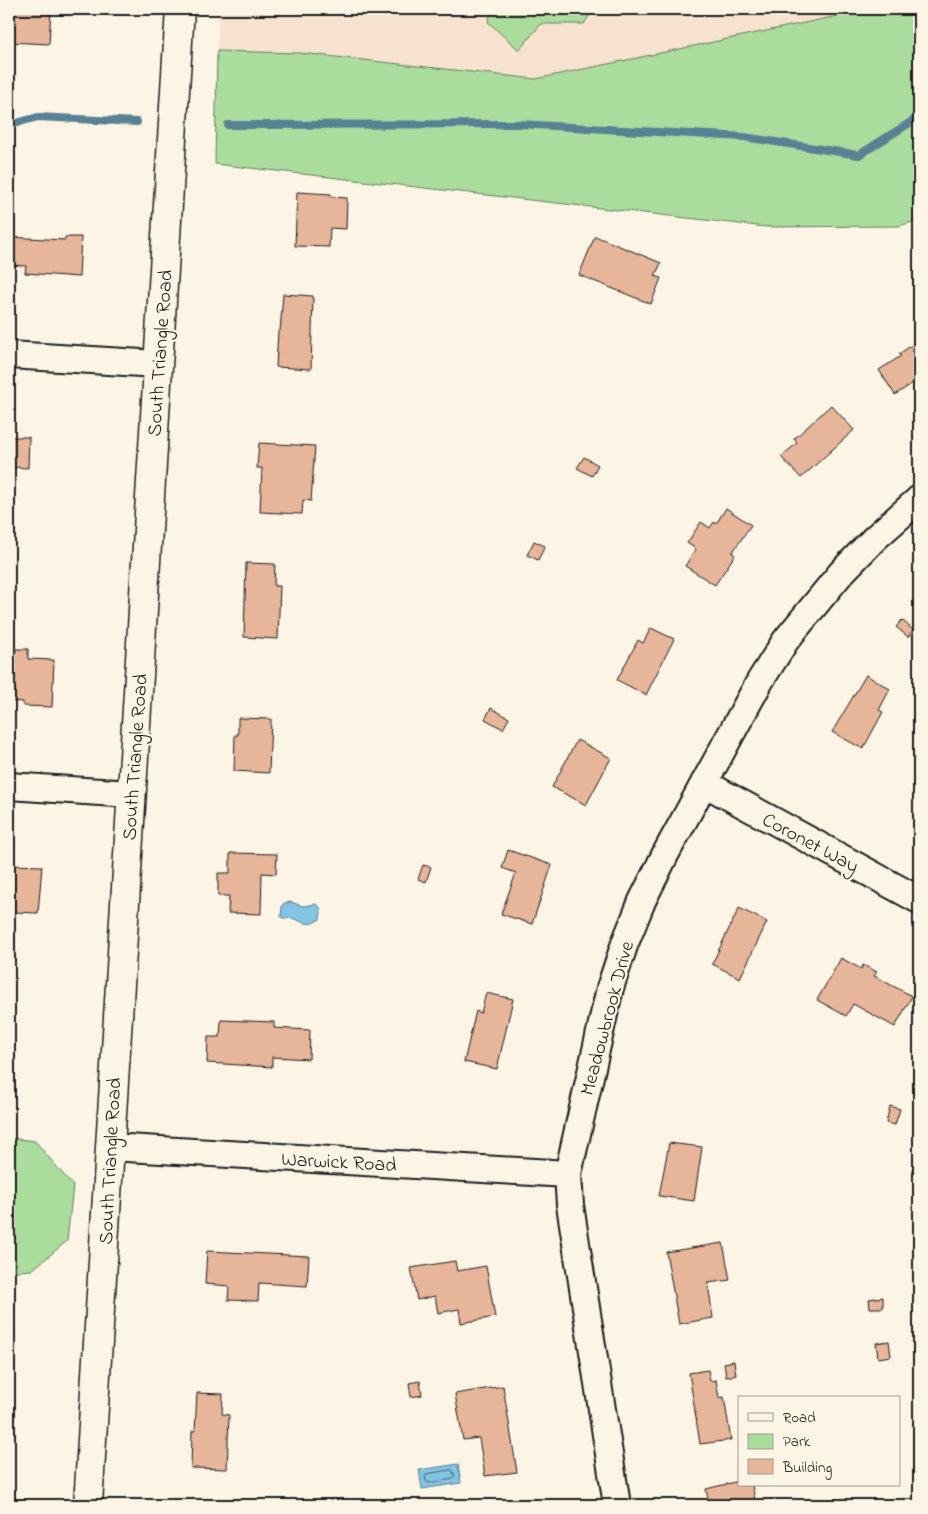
<svg xmlns="http://www.w3.org/2000/svg" width="928" height="1514" font-family="'Indie Flower',sans-serif">
<rect width="100%" height="100%" fill="#fcf5e5"/>
<filter id="ink" filterUnits="userSpaceOnUse"><feTurbulence type="fractalNoise" baseFrequency=".02" numOctaves="2"/><feDisplacementMap in="SourceGraphic" scale="10" xChannelSelector="R" yChannelSelector="G"/><feConvolveMatrix kernelMatrix="1 2 1 2 8 2 1 2 1" color-interpolation-filters="sRGB"/></filter>
<g filter="url(#ink)">
<path fill="#f6e2ce" d="M219,9H871L536,79L300,53L217,51Z"/>
<path fill="#aadc9d" stroke="#637c5c" d="M492,9H593L584,24H541L519,50L488,22Z
M871,9H919V220L899,226L766,227L215,164L217,51L300,53L536,79Z
M9,1138L35,1141L73,1186L67,1241L32,1270L9,1272Z"/>
<path fill="#82c4e3" stroke="#598193" d="M291,902L303,906L316,904L320,907L321,913L320,919C309,926 308,924 297,920C292,917 286,920 281,917L282,906L284,903Z
M458,1464L461,1483L422,1489L419,1470Z"/>
<g fill="none" stroke-linecap="round" stroke-linejoin="round">
<path stroke="#455f6c" stroke-width="1" d="M452,1470L455,1476L453,1479L429,1483L426,1481L425,1476L427,1474Z"/>
<path stroke="#598193" stroke-width="8" d="M9,125L38,117L137,122
M228,125L519,124L744,137L859,155L919,117"/>
</g>
<path fill="#e7b599" stroke="#1c1c1c" d="M11,9H51L49,44L9,42Z
M297,192L331,194V197L347,198L346,229L330,228L329,247L295,246Z
M595,236L661,263L655,276L661,278L651,304L579,275Z
M9,237L65,240V237H81L79,277L25,273L26,266L9,265Z
M283,294L313,296L311,369L276,367L278,331H280Z
M919,340V379L895,395L879,370L901,356L899,354Z
M831,405L854,430L801,478L781,457L797,443L794,439Z
M9,437H29L28,468L9,467Z
M259,443L315,446L311,501L303,500L302,514L260,512L262,468H257Z
M584,457L598,465L592,476L577,468Z
M726,508L751,525L732,553L735,555L715,585L685,566L696,549L687,543L701,522L710,528L714,522L716,524Z
M534,541L545,546L538,560L527,555Z
M246,563L275,564L274,586H280L278,639L244,637Z
M902,620L913,630L908,637L896,627Z
M651,628L674,639L646,695L617,680L638,640L643,643Z
M16,649H28V659L54,660L52,707L23,706V702L9,701V653L15,654Z
M866,675L890,689L879,710L883,712L863,749L832,732Z
M491,708L509,718L503,729L485,719Z
M238,718L271,719L269,773L234,771L235,735H238Z
M577,740L611,758L586,805L552,787Z
M508,850L552,865L532,924L501,914L516,873L502,868Z
M230,853L277,854L276,874L262,873L261,914L228,913L229,896H218V873H230Z
M11,865L42,866L38,913L13,912L12,922H9V867H11Z
M423,865L431,867L426,882L418,879Z
M739,908L767,922L740,978L712,964Z
M841,958L861,969L863,965L877,972L874,976L912,996L895,1027L853,1004L846,1016L817,1000Z
M486,993L513,999L497,1069L464,1062L476,1011L481,1013Z
M221,1020L274,1022V1028L310,1030L309,1059L272,1057V1067L207,1063L208,1037H220Z
M890,1106L900,1109L895,1125L886,1123Z
M669,1143L702,1147L694,1201L659,1196Z
M723,1243L730,1280L708,1283L713,1318L679,1324L666,1252Z
M207,1251L309,1256L307,1286L259,1283L258,1301L228,1300L229,1286L205,1284Z
M455,1261L457,1271L486,1266L495,1317L461,1323L459,1309L438,1313L435,1296L417,1300L411,1268Z
M883,1297V1308H870L869,1299Z
M889,1341L891,1356L878,1358L876,1343Z
M734,1361L736,1375L726,1377L724,1363Z
M708,1370L710,1381L716,1380L719,1398L724,1397L731,1440L700,1444L689,1373Z
M420,1381L422,1395L411,1397L409,1383Z
M503,1386L517,1472L485,1476L479,1438L463,1440L455,1394Z
M197,1393L223,1394L222,1414L229,1415L227,1469L191,1468L192,1431H195Z
M739,1481V1485H752L756,1505H709L706,1489Z"/>
<g fill="none" stroke-linecap="round" stroke-linejoin="round">
<defs>
<path id="minor" d="M9,355L158,364
M704,783L919,900
M9,786L131,794
M110,1147L568,1174
M617,1505L570,1205L568,1174L610,988L625,943L642,901L666,853L760,681L786,640L841,573L875,538L919,499"/>
<path id="tertiary" d="M88,1505L180,9"/>
</defs>
<use href="#minor" stroke="#1c1c1c" stroke-width="30"/>
<use href="#tertiary" stroke="#1c1c1c" stroke-width="31"/>
<use href="#minor" stroke="#fcf5e5" stroke-width="26"/>
<use href="#tertiary" stroke="#fcf5e5" stroke-width="28"/>
</g>
</g>
<g text-anchor="middle" stroke-width="4.5" stroke-linejoin="round" paint-order="stroke">
<g font-size="20" fill="#1c1c1c" stroke="#fcf5e5">
<text transform="translate(159 353) rotate(-86)" y="7">South Triangle Road</text>
<text transform="translate(134 757) rotate(-86)" y="7">South Triangle Road</text>
<text transform="translate(811 842) rotate(28)" y="7">Coronet Way</text>
<text transform="translate(606 1018) rotate(-75)" y="7">Meadowbrook Drive</text>
<text transform="translate(109 1161) rotate(-87)" y="7">South Triangle Road</text>
<text transform="translate(339 1161) rotate(3)" y="7">Warwick Road</text>
</g>
</g>
<rect width="928" height="1514" fill="none" stroke="#fcf5e5" stroke-width="30"/>
<rect x="15" y="15" width="898" height="1484" fill="none" stroke="#1c1c1c" stroke-width="2" filter="url(#ink)"/>
<rect x="738" y="1396" width="162" height="90" fill="#fcf5e5" stroke="#a29e95"/>
<rect x="748" y="1413" width="25" height="8" fill="#fcf5e5" stroke="#a29e95"/>
<text x="783" y="1422" font-size="15" fill="#1c1c1c">Road</text>
<rect x="748" y="1434" width="25" height="15" fill="#aadc9d" stroke="#a29e95"/>
<text x="783" y="1446" font-size="15" fill="#1c1c1c">Park</text>
<rect x="748" y="1459" width="25" height="15" fill="#e7b599" stroke="#a29e95"/>
<text x="783" y="1472" font-size="15" fill="#1c1c1c">Building</text>
</svg>
